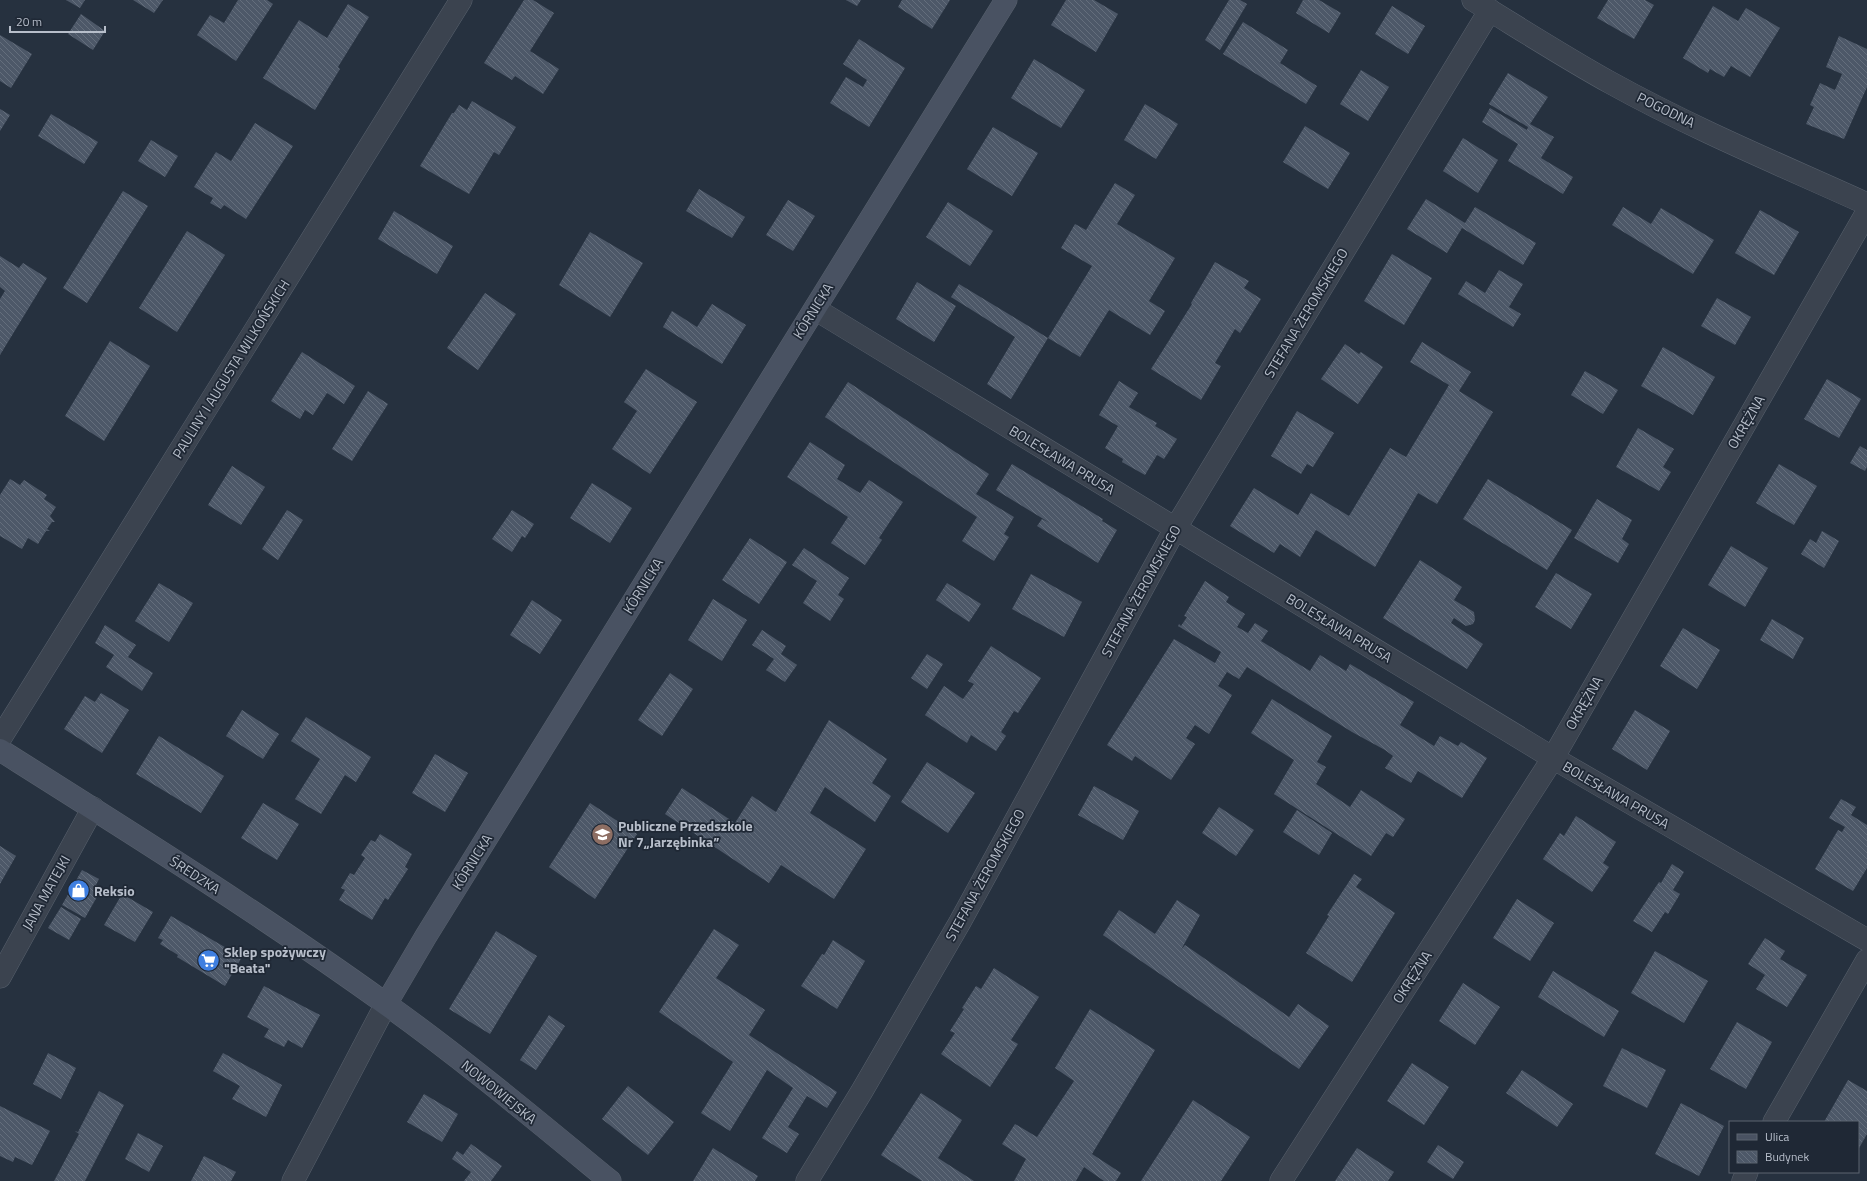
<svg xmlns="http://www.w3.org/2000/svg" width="1867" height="1181" font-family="'Titillium Web',sans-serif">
<defs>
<pattern id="building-back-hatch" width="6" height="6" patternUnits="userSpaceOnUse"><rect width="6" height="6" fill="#4d5868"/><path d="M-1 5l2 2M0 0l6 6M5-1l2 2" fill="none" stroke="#646e7c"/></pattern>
</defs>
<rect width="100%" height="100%" fill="#26313f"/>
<path fill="url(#building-back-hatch)" d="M66,0H85L80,8Z
M133,0H163L154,13Z
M238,0H267L273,4L236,61L197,35L210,15L224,23Z
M524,0H533L554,13L530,51L559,69L543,94L515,76L512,80L484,63Z
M846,0H861L857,6Z
M902,0H950L932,29L898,7Z
M1066,0H1094L1118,14L1096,52L1051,25Z
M1229,0H1240L1247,4L1220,50L1205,40Z
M1303,0H1319L1341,13L1329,33L1296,13Z
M1608,0H1645L1654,5L1634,39L1597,18Z
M348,4L369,17L338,67L340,69L315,110L263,78L299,20L327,38Z
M1392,6L1425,26L1408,54L1375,34Z
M1713,6L1738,21L1746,8L1780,28L1750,77L1731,66L1724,77L1710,69L1708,73L1683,58Z
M81,14L105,31L93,50L68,34Z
M1243,22L1288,50L1280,63L1317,86L1306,104L1223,54Z
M0,35L32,54L11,88L0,81Z
M1839,36L1867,49V87L1844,139L1806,124L1814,107L1810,105L1820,83L1835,90L1842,74L1826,67Z
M859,39L905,68L869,127L830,103L846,77L863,87L867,80L843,64Z
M1034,59L1085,90L1061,128L1011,98Z
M1361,70L1389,87L1368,121L1340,104Z
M1508,73L1548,97L1530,124L1554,137L1541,158L1573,177L1563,194L1508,161L1518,144L1482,122L1490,108L1527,130L1528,127L1489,104Z
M472,101L516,127L499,155L494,152L469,194L420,166L452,113H454L459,105L467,110Z
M1145,104L1178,124L1156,159L1124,140Z
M0,109L10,115L0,131Z
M51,114L98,142L84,164L38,136Z
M255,123L293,146L246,219L224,205L221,209L210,203L213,198L194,187L216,152L231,161Z
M1305,126L1350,153L1328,189L1283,162Z
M993,127L1038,153L1012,196L967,169Z
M1463,138L1498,160L1478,193L1443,171Z
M151,140L178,156L165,177L138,161Z
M1115,183L1135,195L1117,224L1175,258L1149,301L1165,311L1150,335L1109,310L1080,357L1048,338L1092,266L1061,248L1075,224L1086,230Z
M699,189L745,217L732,238L686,211Z
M123,191L148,206L87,303L63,288Z
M1426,199L1465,223L1475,207L1536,243L1523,265L1462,228L1447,253L1407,229Z
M788,200L815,216L793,251L766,235Z
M948,202L993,231L970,266L926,237Z
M1623,207L1651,224L1661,208L1714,240L1693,274L1612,225Z
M1760,210L1799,232L1774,275L1735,253Z
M394,211L453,246L437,274L378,239Z
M187,231L225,255L177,332L139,308Z
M590,232L643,263L610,317L559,285Z
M1392,254L1432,278L1404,325L1364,301Z
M0,256L19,268L23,263L47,278L0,355V299L5,291L0,287Z
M1215,262L1249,281L1244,288L1261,299L1240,333L1235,329L1215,363L1221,366L1201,400L1151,369L1192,304L1191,303Z
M1499,270L1523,284L1509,307L1521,314L1513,327L1458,294L1466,281L1485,293Z
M917,282L956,306L934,342L896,319Z
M959,284L1048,338L1011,399L987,384L1015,337L951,297Z
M485,293L516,314L478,370L447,348Z
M1717,298L1751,317L1735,345L1701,326Z
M712,304L746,325L722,364L663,327L672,311L697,327Z
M110,341L150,366L104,441L65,416Z
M1422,342L1471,372L1459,391L1493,412L1437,504L1418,493L1375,567L1316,530L1300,557L1280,544L1274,553L1230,526L1254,488L1298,515L1311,493L1349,516L1390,448L1406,457L1449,385L1410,362Z
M1345,344L1359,354L1361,352L1383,367L1358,404L1321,379Z
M1663,347L1715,377L1693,415L1641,386Z
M302,352L355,386L344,404L327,393L313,415L305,410L300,419L271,401Z
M646,369L697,402L650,474L612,449L637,411L624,402Z
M1585,371L1618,390L1603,414L1571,395Z
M1827,379L1861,399L1839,438L1804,419Z
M1119,381L1138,393L1129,407L1157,423L1155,426L1177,439L1164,459L1157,455L1145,475L1122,462L1123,459L1105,448L1118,426L1099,415Z
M848,382L989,474L976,494L1014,517L1004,534L1009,537L994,561L962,541L977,517L825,417Z
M368,391L388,404L352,461L332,449Z
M1297,411L1334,433L1313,467L1307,464L1301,474L1271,456Z
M1638,428L1674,449L1663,467L1671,472L1659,491L1616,467Z
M810,442L845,465L837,479L860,493L869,480L903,502L879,538L882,540L865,565L831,543L848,517L787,477Z
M1860,446L1867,450V467L1865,471L1850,463Z
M1012,464L1103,519L1102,521L1117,530L1098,563L1037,526L1042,519L1050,523L996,490Z
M1779,464L1817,486L1794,525L1756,503Z
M232,466L265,487L241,525L208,505Z
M10,479L20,485L24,480L47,495L44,499L56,507L50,516L55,522H52L47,529L50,531H46L38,544L28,538L22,549L0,536V495Z
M1488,479L1572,530L1547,570L1463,519Z
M592,483L632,508L610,543L570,518Z
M1597,499L1632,520L1622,539L1629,544L1618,563L1574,538Z
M287,510L303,520L278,560L262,549Z
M512,510L534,524L525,538L522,536L512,552L492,539Z
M1822,531L1839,541L1824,568L1801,554L1810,539L1816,543Z
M750,538L787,562L759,604L722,580Z
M1731,546L1768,568L1745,607L1708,585Z
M804,548L849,578L838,595L844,599L830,621L803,603L817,581L792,565Z
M1420,560L1462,587L1454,600L1474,612L1475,620L1473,624L1466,626L1454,618L1451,623L1483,644L1467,669L1383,618Z
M1556,573L1592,594L1571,629L1535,607Z
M1031,574L1082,602L1064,637L1012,609Z
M1205,581L1229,597L1226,602L1245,614L1237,627L1248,633L1255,623L1268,631L1261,641L1310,671L1320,655L1346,671L1350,664L1414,702L1400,725L1434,746L1440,736L1458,746L1461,742L1487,758L1462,798L1418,771L1411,783L1385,768L1393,756L1385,750L1352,732L1247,667L1239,679L1227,672L1218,686L1232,695L1209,734L1195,725L1186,738L1195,744L1171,780L1135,756L1132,761L1107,745L1174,639L1215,663L1221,652L1178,626L1179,624L1181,626L1187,617L1184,616Z
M159,583L193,603L169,642L135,621Z
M947,583L981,604L969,622L936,600Z
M713,599L747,620L722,661L688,640Z
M532,600L562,620L540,654L510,635Z
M1772,619L1804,638L1793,659L1760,640Z
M105,625L136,645L128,657L153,673L142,691L106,667L114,655L95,643Z
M1683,628L1720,650L1697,689L1660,666Z
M762,630L786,646L781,654L797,665L785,682L766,670L774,659L752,645Z
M991,646L1041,678L1018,713L1014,711L1001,732L1006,736L996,751L971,735L967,743L925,715L944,686L963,699L974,684L968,681Z
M927,654L943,664L927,689L911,678Z
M670,673L693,689L662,736L638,720Z
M101,693L129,710L102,753L64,729L85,696L95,702Z
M1272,699L1332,736L1317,762L1326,767L1316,784L1350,807L1361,790L1405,819L1393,837L1386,833L1371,856L1274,794L1294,760L1251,733Z
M242,710L279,734L263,759L226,736Z
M1635,710L1670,731L1647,770L1612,749Z
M306,717L371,757L356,782L345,775L321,814L295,799L320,759L291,741Z
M829,720L887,759L872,783L891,796L875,822L825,787L810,813L866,849L834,899L781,865L769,883L665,814L682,788L735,823L752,796L776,812Z
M159,736L224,776L201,813L136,774Z
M435,754L468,773L445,812L412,793Z
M927,762L975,793L948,833L901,802Z
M1094,786L1139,811L1123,840L1078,815Z
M1841,799L1856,807L1851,815L1867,825V868L1853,891L1815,869L1838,830L1842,832L1845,827L1829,818Z
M263,803L299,824L277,860L241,838Z
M590,803L637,834L595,899L549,867Z
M1219,807L1254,830L1236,856L1202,833Z
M1297,810L1332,833L1319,855L1283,832Z
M1576,816L1616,842L1603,863L1609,867L1592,892L1543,859L1560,833L1564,836Z
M380,834L412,854L405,867L408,869L388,900L385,898L372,920L339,900L345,890L341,888L350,873L354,875L365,858L361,855L371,840L375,842Z
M0,846L16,856L0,884Z
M1672,864L1684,872L1673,890L1680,894L1668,914L1665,912L1652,932L1633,921L1659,882L1661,883Z
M82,870L99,879L96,885L102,888L85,918L62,905Z
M1354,874L1362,879L1356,887L1395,913L1352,982L1306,953L1329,916L1327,915Z
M122,894L153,912L135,942L104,925Z
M1517,899L1554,923L1530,961L1493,938Z
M1177,900L1200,915L1181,950L1185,945L1289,1017L1298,1004L1329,1026L1299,1069L1103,935L1119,910L1155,934Z
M61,907L81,919L69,940L48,928Z
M171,916L242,957L225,986L177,957L178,955L160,944L163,940L158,938Z
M714,929L739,945L716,978L765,1010L749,1035L837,1092L827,1108L807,1096L788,1127L799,1134L787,1153L762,1138L793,1088L767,1070L730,1131L701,1113L733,1062L659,1012Z
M496,931L537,956L490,1034L449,1009Z
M1765,938L1785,951L1780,959L1807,975L1787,1007L1756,989L1765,975L1748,964Z
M833,940L865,961L837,1009L801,986L822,954L824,955Z
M1655,951L1708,981L1684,1023L1631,993Z
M994,968L1039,997L1011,1040L1018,1044L990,1087L941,1054L955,1033L950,1031L964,1009L962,1008L976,986L981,989Z
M1553,971L1619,1011L1604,1037L1538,997Z
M1463,983L1500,1007L1475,1045L1439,1021Z
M264,986L320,1015L302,1048L288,1040L284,1047L264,1037L269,1029L247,1017Z
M1090,1009L1155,1050L1092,1154L1121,1173L1116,1181H1104L1084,1167L1076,1181H1014L1026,1159L1002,1144L1015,1124L1037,1137L1074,1081L1055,1068Z
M549,1015L565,1026L536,1070L520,1060Z
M1737,1022L1772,1042L1746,1089L1710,1069Z
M1622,1048L1666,1070L1647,1108L1603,1086Z
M48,1053L76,1068L61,1099L33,1084Z
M223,1053L282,1085L266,1117L232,1099L240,1086L213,1071Z
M1412,1063L1449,1087L1424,1125L1387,1101Z
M1522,1070L1573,1104L1557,1127L1506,1093Z
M1848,1080L1867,1091V1134L1858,1150V1122H1824Z
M628,1086L674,1122L648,1155L602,1119Z
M99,1091L124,1105L85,1181H54L79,1134L75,1131L78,1132Z
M921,1093L962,1120L938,1158L974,1181H922L881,1155Z
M424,1094L458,1114L442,1142L407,1122Z
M1193,1100L1250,1137L1221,1181H1141Z
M1681,1103L1724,1126L1699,1176L1655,1154Z
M0,1106L50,1131L32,1165L15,1157L13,1162L0,1156Z
M138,1133L163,1146L149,1172L125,1159Z
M471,1144L502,1166L491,1181H464L471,1172L452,1159L457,1151L463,1155Z
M1438,1145L1464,1162L1453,1179L1427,1162Z
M713,1148L758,1176L755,1181H693Z
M1357,1148L1394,1172L1388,1181H1335Z
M204,1156L236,1172L231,1181H191Z"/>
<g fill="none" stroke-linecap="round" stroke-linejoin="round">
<defs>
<path id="street" d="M1473,0C1519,28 1564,57 1611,83C1694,129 1781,165 1867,204
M815,309L1553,758L1867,940
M0,739L461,0
M0,977L93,808
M1774,1122L1867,960
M293,1181L386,1004
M807,1181L862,1091L960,922L1175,529L1490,10
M1281,1181L1553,758L1867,212
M1743,1181L1747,1172"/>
<path id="secondary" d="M0,750C130,832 261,914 386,1004C463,1059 537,1121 610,1181
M386,1004L426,936L1006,0"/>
</defs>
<use href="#street" stroke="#58616d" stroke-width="23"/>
<use href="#secondary" stroke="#58616d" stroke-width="23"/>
<use href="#street" stroke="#3b434f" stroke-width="22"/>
<use href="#secondary" stroke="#495262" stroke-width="22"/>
</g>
<defs>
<symbol id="school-disc" viewBox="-11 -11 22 22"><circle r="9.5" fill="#8d6e63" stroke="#1f2835"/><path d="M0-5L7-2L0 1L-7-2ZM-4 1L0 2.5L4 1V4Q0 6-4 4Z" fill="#fff"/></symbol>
<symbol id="shop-disc" viewBox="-11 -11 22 22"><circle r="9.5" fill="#3f7fe0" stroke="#1f2835"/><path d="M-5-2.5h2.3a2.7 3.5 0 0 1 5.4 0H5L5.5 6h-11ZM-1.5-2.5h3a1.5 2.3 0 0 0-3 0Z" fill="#fff"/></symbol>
<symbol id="supermarket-disc" viewBox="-11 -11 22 22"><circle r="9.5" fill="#3f7fe0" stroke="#1f2835"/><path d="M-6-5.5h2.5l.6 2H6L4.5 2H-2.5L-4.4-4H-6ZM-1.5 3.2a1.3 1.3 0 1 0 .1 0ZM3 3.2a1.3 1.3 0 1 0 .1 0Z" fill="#fff"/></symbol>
</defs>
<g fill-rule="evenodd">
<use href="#school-disc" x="590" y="822" width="25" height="25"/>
<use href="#shop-disc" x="66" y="878" width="25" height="25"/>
<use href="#supermarket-disc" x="196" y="948" width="25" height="25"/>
</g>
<g text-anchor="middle" stroke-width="3.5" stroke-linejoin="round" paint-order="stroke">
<g font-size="14" fill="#b7beca" stroke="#1f2835">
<text transform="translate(1666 110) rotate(26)" y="5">POGODNA</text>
<text transform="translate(813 311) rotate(-58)" y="5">KÓRNICKA</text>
<text transform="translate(1306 313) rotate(-59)" y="5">STEFANA ŻEROMSKIEGO</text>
<text transform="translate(231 369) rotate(-58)" y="5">PAULINY I AUGUSTA WILKOŃSKICH</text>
<text transform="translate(1746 422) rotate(-60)" y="5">OKRĘŻNA</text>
<text transform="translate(1062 460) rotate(31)" y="5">BOLESŁAWA PRUSA</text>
<text transform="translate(643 586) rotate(-58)" y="5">KÓRNICKA</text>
<text transform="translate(1141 591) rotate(-61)" y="5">STEFANA ŻEROMSKIEGO</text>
<text transform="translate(1339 628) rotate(31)" y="5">BOLESŁAWA PRUSA</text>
<text transform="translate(1584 703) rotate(-60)" y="5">OKRĘŻNA</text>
<text transform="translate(1616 795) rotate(30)" y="5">BOLESŁAWA PRUSA</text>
<text transform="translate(472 862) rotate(-58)" y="5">KÓRNICKA</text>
<text transform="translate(195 875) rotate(33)" y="5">ŚREDZKA</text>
<text transform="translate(985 875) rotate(-61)" y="5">STEFANA ŻEROMSKIEGO</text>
<text transform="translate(46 893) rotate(-61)" y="5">JANA MATEJKI</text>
<text transform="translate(1412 977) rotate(-57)" y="5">OKRĘŻNA</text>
<text transform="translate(499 1092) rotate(39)" y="5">NOWOWIEJSKA</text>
</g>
<g font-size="14" font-weight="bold" fill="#b7beca" stroke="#1f2835" text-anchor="start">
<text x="618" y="831">Publiczne Przedszkole<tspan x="618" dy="16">Nr 7„Jarzębinka”</tspan></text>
<text x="94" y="896">Reksio</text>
<text x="224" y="957">Sklep spożywczy<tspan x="224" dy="16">"Beata"</tspan></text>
</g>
</g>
<rect x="1729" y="1121" width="130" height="52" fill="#1f2835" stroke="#5c6471"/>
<rect x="1737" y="1134" width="20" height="6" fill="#495262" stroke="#5c6471"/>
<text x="1765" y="1141" font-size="12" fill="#b7beca">Ulica</text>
<rect x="1737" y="1151" width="20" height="12" fill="url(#building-back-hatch)" stroke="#5c6471"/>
<text x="1765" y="1161" font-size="12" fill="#b7beca">Budynek</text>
<path d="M10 26v6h95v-6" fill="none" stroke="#b7beca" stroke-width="2"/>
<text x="16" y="26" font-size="12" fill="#b7beca" stroke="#1f2835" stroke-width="3" paint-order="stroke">20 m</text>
</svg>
